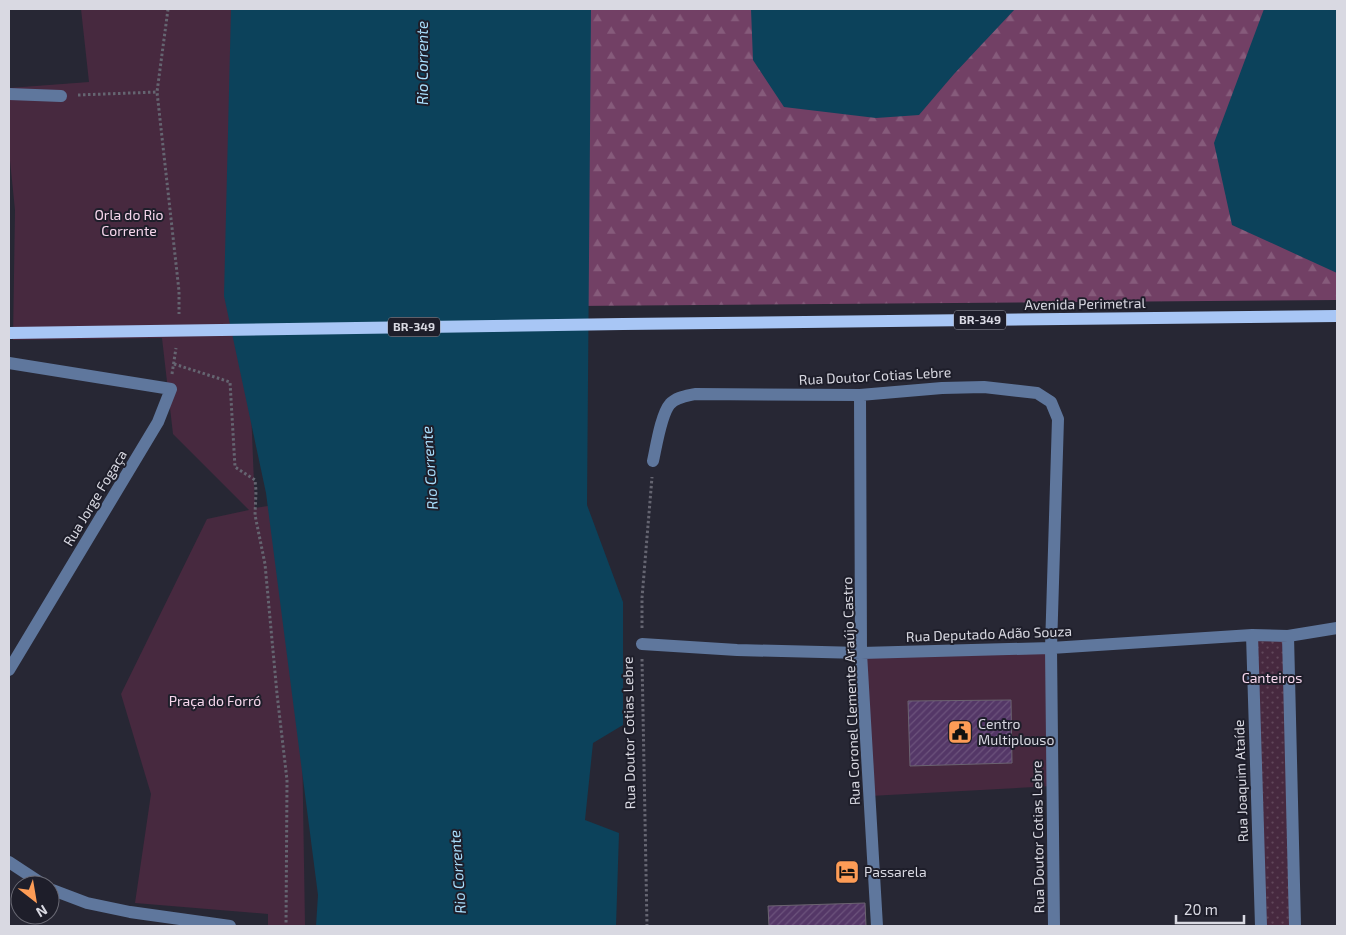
<svg xmlns="http://www.w3.org/2000/svg" width="1346" height="935" font-family="'Exo 2',sans-serif">
<defs>
<pattern id="grass-dots" width="8" height="8" patternUnits="userSpaceOnUse" patternTransform="scale(1.25)"><rect width="8" height="8" fill="#47293f"/><path d="M2 2h.1M6 6h.1" fill="none" stroke="#61475a" stroke-width="1.8" stroke-linecap="round"/></pattern>
<pattern id="forest-firs" width="22" height="20" patternUnits="userSpaceOnUse" patternTransform="scale(1.25)"><rect width="22" height="20" fill="#724065"/><path d="M5 1l3.5 6h-7zM16 11l3.5 6h-7z" fill="#865b7b"/></pattern>
<pattern id="building-hatch" width="6" height="6" patternUnits="userSpaceOnUse" patternTransform="scale(1.25)"><rect width="6" height="6" fill="#543767"/><path d="M-1 1l2-2M0 6l6-6M5 7l2-2" fill="none" stroke="#6c537c"/></pattern>
</defs>
<rect width="100%" height="100%" fill="#272734"/>
<path fill="url(#grass-dots)" d="M1252,635L1288,636L1295,926H1261Z"/>
<path fill="url(#forest-firs)" d="M549,9H1337V300L573,306Z"/>
<path fill="#47293f" d="M81,9H251L240,138L255,508L268,506L301,676L305,926H268V914L135,903L151,794L121,694L207,519L249,510L173,434L162,338L13,340L15,210L9,151V88L89,82Z
M1051,648L1053,786L870,796L861,653Z"/>
<path fill="#0c425b" d="M231,9H591L587,505L623,602V725L593,743L585,820L619,833L616,926H316L318,895L266,493L224,296Z
M751,9H1015L954,74L919,115L876,118L784,107L753,60Z
M1264,9H1337V273L1232,225L1214,143Z"/>
<path fill="url(#building-hatch)" stroke="#6b6371" d="M1011,700L1012,763L910,766L908,701Z
M865,903L866,926H769L768,906Z"/>
<g fill="none" stroke-linecap="round" stroke-linejoin="round">
<path stroke="#656571" stroke-width="3" stroke-dasharray="2.5 2.5" stroke-linecap="butt" d="M168,9L157,92L179,291V314
M78,95L157,92
M174,364L230,382L235,467L255,480L256,491L255,515L265,564L277,694L287,780L286,926
M172,374L176,348
M642,628V598L652,477
M642,659L647,926"/>
<path stroke="#5f779d" stroke-width="12" d="M9,94L61,96
M9,363L171,389L158,422L9,670
M860,395L861,653L877,926
M653,461C656,448 661,414 670,404C676,397 686,396 695,394L860,395L942,388L984,387L1037,393L1051,402L1058,419L1051,648L1054,926
M1252,635L1261,926
M1288,636L1295,926
M642,644L737,650L861,653L1051,648L1252,635L1288,636L1337,628
M9,862L44,885
M50,889L87,903L130,912L230,926"/>
<path stroke="#a8c6f5" stroke-width="12" d="M9,333L623,324L1337,316"/>
</g>
<defs>
<symbol id="civic-square" viewBox="-11 -11 22 22"><rect x="-9" y="-9" width="18" height="18" rx="4" fill="#fd9c56" stroke="#1e1e2a"/><path d="M-.6-6.5H3V-4.5H.6V-3L4-1V1h2V6H-6V1h2V-1L-.6-3ZM-1.2 2.5V6h2.4V2.5Z" fill="#111"/></symbol>
<symbol id="hotel-square" viewBox="-11 -11 22 22"><rect x="-9" y="-9" width="18" height="18" rx="4" fill="#fd9c56" stroke="#1e1e2a"/><path d="M-6-4.5h1.5V1H6V5H4.5V3h-9V5H-6ZM-4 0a1.8 1.8 0 1 1 3.6 0ZM.5 0V-2.5h3Q6-2.5 6 0Z" fill="#111"/></symbol>
</defs>
<g fill-rule="evenodd">
<use href="#civic-square" x="946" y="718" width="28" height="28"/>
<use href="#hotel-square" x="833" y="858" width="28" height="28"/>
</g>
<g text-anchor="middle" stroke-width="4" stroke-linejoin="round" paint-order="stroke">
<g fill="#1e1e2a" stroke="#a1a1ab" stroke-width="1">
<rect x="954" y="310.5" width="52" height="19" rx="4"/>
<rect x="388" y="317.5" width="52" height="19" rx="4"/>
</g>
<g font-size="12" font-weight="bold" fill="#d9d9e2">
<text x="980" y="324">BR-349</text>
<text x="414" y="331">BR-349</text>
</g>
<g font-size="14" fill="#f6d6ec" stroke="#1e1e2a">
<text x="129" y="220">Orla do Rio<tspan x="129" dy="16">Corrente</tspan></text>
<text x="1272" y="683">Canteiros</text>
<text x="215" y="706">Praça do Forró</text>
</g>
<g font-size="14" fill="#d9d9e2" stroke="#1e1e2a">
<text transform="translate(1085 304) rotate(-1)" y="5">Avenida Perimetral</text>
<text transform="translate(875 376) rotate(-3)" y="5">Rua Doutor Cotias Lebre</text>
<text transform="translate(95 498) rotate(-59)" y="5">Rua Jorge Fogaça</text>
<text transform="translate(989 634) rotate(-2)" y="5">Rua Deputado Adão Souza</text>
<text transform="translate(851 691) rotate(-92)" y="5">Rua Coronel Clemente Araújo Castro</text>
<text transform="translate(629 733) rotate(-91)" y="5">Rua Doutor Cotias Lebre</text>
<text transform="translate(1241 781) rotate(-92)" y="5">Rua Joaquim Ataíde</text>
<text transform="translate(1038 837) rotate(-91)" y="5">Rua Doutor Cotias Lebre</text>
</g>
<g font-size="14" fill="#d9d9e2" stroke="#1e1e2a" text-anchor="start">
<text x="978" y="729">Centro<tspan x="978" dy="16">Multiplouso</tspan></text>
<text x="864" y="877">Passarela</text>
</g>
<g font-size="15" font-style="italic" fill="#a9defc" stroke="#1e1e2a">
<text transform="translate(423 63) rotate(-90)" y="5">Rio Corrente</text>
<text transform="translate(430 468) rotate(-94)" y="5">Rio Corrente</text>
<text transform="translate(458 872) rotate(-94)" y="5">Rio Corrente</text>
</g>
</g>
<rect width="1346" height="935" fill="none" stroke="#d9d9e2" stroke-width="20"/>
<g transform="translate(35 900) rotate(149)"><circle r="24" fill="#1e1e2a" stroke="#696974"/>
<path d="M0-4L9 19L0 12L-9 19Z" fill="#fd9c56"/>
<text y="-8" font-size="14" font-weight="bold" text-anchor="middle" fill="#d9d9e2">N</text>
</g>
<path d="M1176 915v8h68v-8" fill="none" stroke="#d9d9e2" stroke-width="2.5"/>
<text x="1184" y="915" font-size="15" fill="#d9d9e2" stroke="#1e1e2a" stroke-width="4" paint-order="stroke">20 m</text>
</svg>
